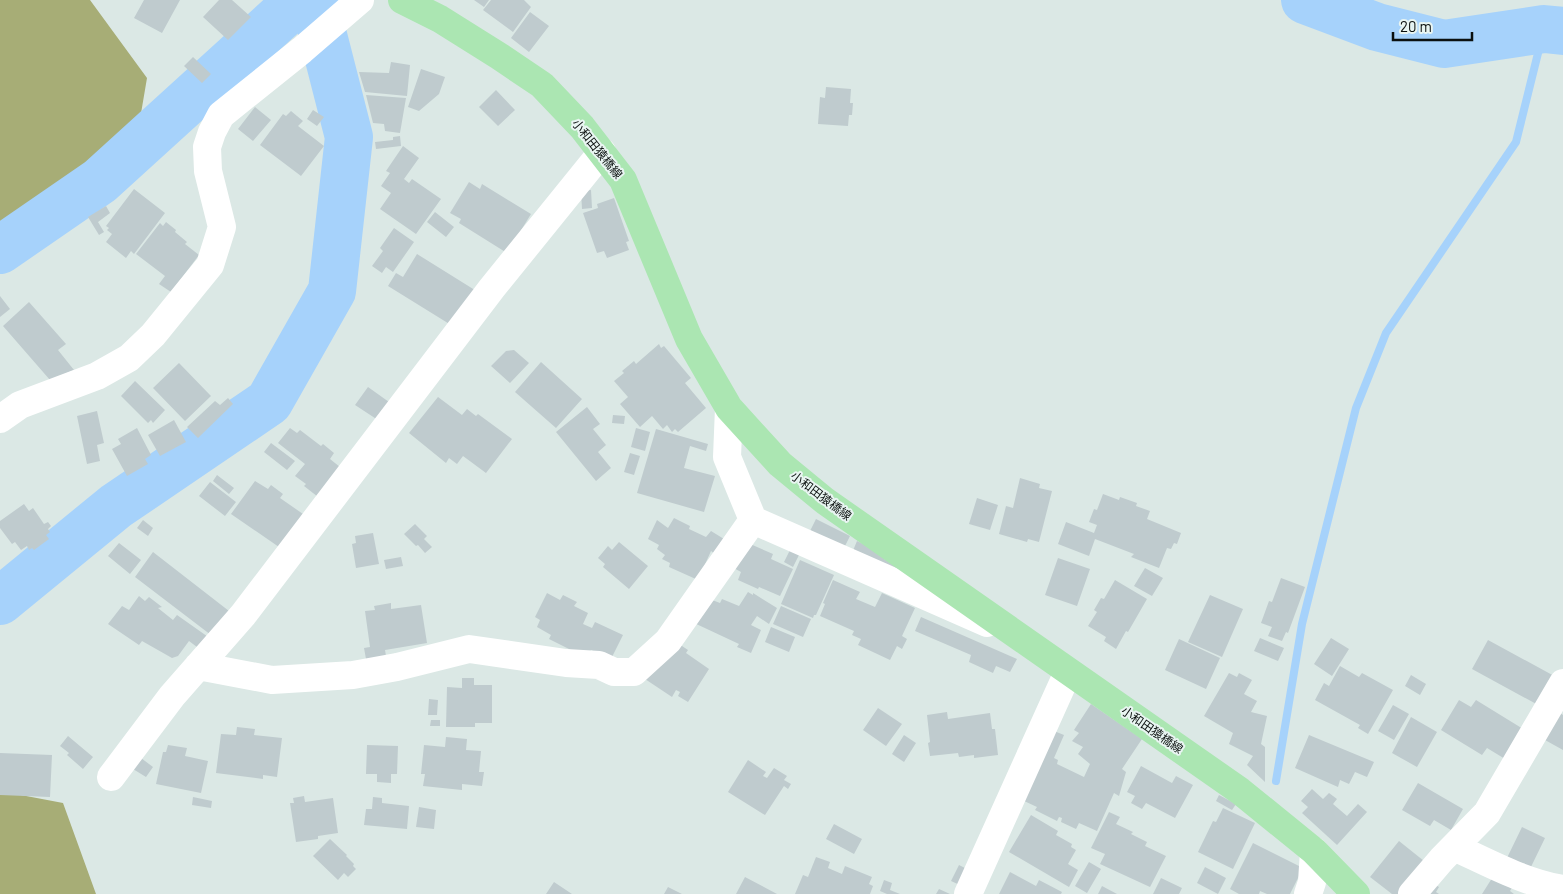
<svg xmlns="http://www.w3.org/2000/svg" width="1563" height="894" font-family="Barlow,'Noto Sans JP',sans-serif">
<rect width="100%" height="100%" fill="#dbe8e5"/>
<path fill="#a7ad76" d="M0,0H90L147,78L138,131L0,224Z
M0,791L63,803L96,894H0Z"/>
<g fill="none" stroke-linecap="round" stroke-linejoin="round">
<path stroke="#a6d2fb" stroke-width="8" d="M1276,781L1302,624L1356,408L1386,333L1516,142L1544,29"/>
<path stroke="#a6d2fb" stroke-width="48" d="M1305,0L1377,27L1444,44L1544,29L1563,31
M0,250L100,181L299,0
M0,601L116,506L269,402L332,291L349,137L314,0"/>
</g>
<path fill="#bfcbce" d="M144,0H180L162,33L134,18Z
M219,0H232L251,17L228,40L203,17Z
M474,0H489L484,7Z
M491,0H524L531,7L513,32L483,10Z
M530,12L549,26L529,52L511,38Z
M193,57L211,74L202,83L184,66Z
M391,62L410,65L407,96L365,92L359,72L389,73Z
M421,69L445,77L439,94L419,111L408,107Z
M826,87L851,89L850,103H853L852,115H849L848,126L818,124L820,97L825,98Z
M496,90L515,110L498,126L479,107Z
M366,95L406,98L400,133L385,131L384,124L373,123Z
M255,107L271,120L253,141L238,129Z
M313,110L324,117L317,126L307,119Z
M291,111L303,121L298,126L324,146L301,176L260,145L283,114L286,116Z
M400,136L401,146L376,149L375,142L393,140V137Z
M403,146L419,158L404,179L409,183L412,179L441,199L416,234L380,209L391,193L381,186L390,173L386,171Z
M469,182L480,189L482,184L531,214L507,253L459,223L461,219L450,213Z
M134,189L165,213L134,254L131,251L126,258L106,242L112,234L107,230L109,228L106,226Z
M591,190L592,208L582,209L581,191Z
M614,198L629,241L626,242L629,250L607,258L604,251L597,253L583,213L598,208L597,204Z
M106,206L110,213L98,222L104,232L99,235L88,217Z
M435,212L454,227L446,237L427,222Z
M166,222L176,230L175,232L187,242L185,244L199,255L171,292L159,284L165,276L136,254L160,223L163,226Z
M394,228L414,242L393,272L386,267L382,273L372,266L383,251L380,248Z
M417,254L478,292L451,325L388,286L396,273L403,277Z
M0,296L10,309L0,317Z
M29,302L66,344L58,350L74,370L50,380L3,326Z
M659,344L661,348L664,346L691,378L685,383L706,408L678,432L675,429L672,432L667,425L663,429L652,416L640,427L620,404L628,397L614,381L624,373L622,371L634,361L636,364Z
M514,350L529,363L510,383L491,366L506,351Z
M541,362L582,399L556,428L515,392Z
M179,363L211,396L185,421L153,388Z
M135,381L165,410L153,423L151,420L148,423L121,396Z
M368,387L396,407L384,424L355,405Z
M438,397L462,415L467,409L476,416L478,414L512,439L486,473L463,456L457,464L449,458L446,463L409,433Z
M228,398L233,404L198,438L187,427L215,401L220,405Z
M587,407L600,424L593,429L606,445L598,452L611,468L596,481L556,432Z
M97,411L104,443L97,445L100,461L87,464L77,416Z
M613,415L625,416L624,424L612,423Z
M174,420L186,442L160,456L148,435Z
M137,428L151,455L145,459L148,464L127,476L112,449L121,444L118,439Z
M290,428L297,433L300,430L321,446L323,444L334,453L330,459L345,471L322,500L304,486L306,484L295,476L305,464L278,443Z
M636,428L650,432L645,451L631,447Z
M656,429L708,444L706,451L690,446L684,468L715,476L704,512L637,493Z
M271,443L295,461L287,470L264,452Z
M630,453L640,456L634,475L624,472Z
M217,475L234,488L229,494L213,481Z
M1020,478L1040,484L1039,488L1052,491L1039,542L1028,539L1027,542L999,534L1006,506L1013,508Z
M255,481L268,489L271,485L283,494L280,498L303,514L279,547L231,514Z
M210,482L236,502L225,516L199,496Z
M1103,494L1119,500L1120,497L1137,503L1136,506L1150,511L1147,519L1181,533L1177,544L1174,543L1171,549L1167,548L1159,568L1131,557L1134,554L1095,539L1089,556L1058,544L1066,522L1094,533L1097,525L1089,522L1094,509L1097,510Z
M977,498L998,505L990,530L969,524Z
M24,504L29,511L33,508L44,524L48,522L51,526L48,529L50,532L46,535L49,539L34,550L32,548L29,550L27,546L21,550L15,542L12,544L0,528V521Z
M674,518L690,526L689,529L706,537L711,531L724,539L715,554L711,551L698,580L669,567L670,563L662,559L665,555L657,549L659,545L648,539L657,520L668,528Z
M816,519L850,536L843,550L809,533Z
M143,520L153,528L148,536L137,528Z
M415,524L427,536L424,539L432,547L425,553L418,545L416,546L404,534Z
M373,533L379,564L356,568L352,544L356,543L355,536Z
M741,540L773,554L771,559L793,569L780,596L759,587L758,589L738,580L741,572L730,566Z
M857,541L886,555L884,559L900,567L897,574L852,553Z
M619,542L648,566L629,589L603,567L605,564L598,558L608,546L612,550Z
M119,543L141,560L130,574L108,556Z
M790,550L799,555L793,567L784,562Z
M153,552L229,611L211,635L135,577Z
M401,557L403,566L386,569L384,560Z
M1058,558L1090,569L1077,606L1045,595Z
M800,560L834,575L816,615H814L813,618L781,604Z
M1145,568L1163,578L1152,596L1134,586Z
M1281,578L1305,587L1288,633L1286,632L1282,641L1268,636L1272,627L1261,623L1269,601L1272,602Z
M833,580L860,592L856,599L875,607L882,593L915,608L902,636L907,639L902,649L897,646L890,660L858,645L861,639L852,635L854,631L820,616L825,604L823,603Z
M1115,580L1147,599L1128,632L1126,631L1116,649L1104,641L1106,637L1088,626L1097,612L1094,610L1101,598L1104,599Z
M748,592L753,595V593L777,608L769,624L757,616L751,625L761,630L751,653L737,647L739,644L692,622L707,598L720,603L722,599L739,606Z
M547,593L560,600L563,595L577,602L574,606L588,613L583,624L592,628L595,622L623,635L611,659L591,650L587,658L549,639L551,635L537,627L540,620L535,617Z
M1210,595L1243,609L1222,657L1188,642Z
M139,596L145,601L149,597L162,607L158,608L173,620L177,615L211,639L207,645L197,647L189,641L178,656L172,658L142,641L139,645L108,624L122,606L129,610Z
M391,603V609L421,605L427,643L385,650L386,656L366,659L364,648L370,647L365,611L375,610L374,606Z
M781,606L811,619L803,637L773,624Z
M921,617L1017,659L1010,672L996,666L993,673L969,662L971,655L915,631Z
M771,627L795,637L789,652L765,642Z
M1260,638L1284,648L1278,661L1254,651Z
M1331,638L1349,649L1332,676L1314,664Z
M1179,639L1220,658L1206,689L1165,670Z
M673,640L688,650L686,653L709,669L688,702L678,696L680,692L676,690L672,697L642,677Z
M1488,640L1556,677L1540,706L1472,669Z
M1340,666L1359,677L1362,673L1393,690L1368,734L1358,728L1360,725L1315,700L1324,683L1329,686Z
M1229,673L1237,677L1239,673L1252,680L1244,694L1257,701L1251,712L1267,716L1261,744L1265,747V782L1247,765L1253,756L1229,744L1233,733L1204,716Z
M1411,675L1426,684L1420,695L1405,686Z
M462,678H474V685H492V723H475V727H446L447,687L462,688Z
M429,699L438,700L437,715H428Z
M1459,700L1471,707L1476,700L1528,732L1510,762L1487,748L1482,755L1441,730Z
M1091,704L1142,739L1122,769L1126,772L1119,796L1114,793L1097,831L1079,823L1076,829L1061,822L1062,818L1059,817L1057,821L1035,810L1037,807L1022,800L1054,731L1064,735L1054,758L1058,760L1057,764L1084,777L1090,764L1078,754L1083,747L1072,741L1079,733L1074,730Z
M1393,705L1409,714L1394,740L1378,731Z
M878,708L902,724L886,746L863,730Z
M947,712L948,719L990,713L992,729H995L998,755L974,758V755L959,757L958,753L930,756L928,743L930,742L927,715Z
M1560,713L1563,715V750L1545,740Z
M1411,717L1437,732L1417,767L1392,753Z
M431,720H440V726H430Z
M237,727L255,729L254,735L282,738L277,777L263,775V779L216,773L221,734L236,735Z
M904,735L916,743L904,762L892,754Z
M1309,735L1374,762L1367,777L1355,772L1349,784L1340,780L1338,787L1295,768Z
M68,736L93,757L83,769L67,755L69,753L60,746Z
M446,737L467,739L466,750L481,751L479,772H484L482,786L462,784V790L423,786L425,774H421L424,745L445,747Z
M168,745L187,748L185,756L208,761L201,793L156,784L163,752H166Z
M367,745L398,746L397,774H391V783L377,782V774H366Z
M0,753L52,755L50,797L0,795Z
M141,758L153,767L146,777L133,769Z
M748,760L766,772L763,776L767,778L774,768L787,776L784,780L791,784L788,789L784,786L765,815L728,792Z
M1141,766L1172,783L1176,776L1193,785L1175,818L1146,803L1142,809L1131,803L1135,796L1127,792Z
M1418,783L1463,809L1451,830L1434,820L1430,826L1402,810Z
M1312,789L1323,799L1329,793L1337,799L1333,804L1347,816L1358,804L1367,812L1337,845L1302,813L1308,807L1301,801Z
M1219,795L1236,804L1232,810L1216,801Z
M304,796L305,802L333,798L338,833L318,836V839L296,842L290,803H294L293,798Z
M193,797L212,801L211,808L192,805Z
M373,797L382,798V803L409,806L407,829L364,825L366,809H372Z
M419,807L436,810L434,829L416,827Z
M1223,808L1255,823L1233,869L1198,852L1213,821L1216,822Z
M1109,812L1120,817L1116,824L1133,832L1131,834L1147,842L1145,846L1166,856L1150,887L1100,864L1105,854L1091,848Z
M1031,815L1058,831L1056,835L1072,844L1071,847L1076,850L1068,864L1078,870L1069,887L1009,852Z
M834,824L862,839L854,854L826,839Z
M1522,827L1545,838L1529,871L1506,860Z
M330,839L347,855L346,856L354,864L353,866L356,869L348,877L344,873L338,880L313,856Z
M1399,841L1424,861L1398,894H1392L1370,877Z
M1253,843L1303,868L1290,894H1267L1260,891L1259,894H1239L1230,889Z
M816,857L830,862L828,868L842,874L845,866L872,877L869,884L873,886L870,894H795L803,875L808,877Z
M1089,862L1101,869L1087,893L1075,886Z
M959,865L969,870L962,886L951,881Z
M1205,867L1226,878L1218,894L1197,883Z
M1010,872L1036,886L1039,880L1062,892L1061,894H999Z
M1494,875L1513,886L1510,891L1514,894H1482Z
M745,877L777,894H736Z
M1161,878L1182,888L1179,894H1153Z
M884,880L892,883L890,890L900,894H887L880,891Z
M1429,881L1439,887L1436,892L1439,894H1421Z
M554,882L572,894H546Z
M1102,886L1117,894H1098Z
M668,887L682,894H664Z
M939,889L950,894H936Z"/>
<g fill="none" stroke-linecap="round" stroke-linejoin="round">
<path stroke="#fff" stroke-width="28" d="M729,408L727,457L753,520L987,623
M0,419L20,405L97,376L129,358L153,335L210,265L222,227L208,171L207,147L212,132L221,115L302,50L360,0
M198,666L272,680L353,675L397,667L469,649L566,663L599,665L614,672H634L668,641L753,520
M111,777L172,696L243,615L492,288L602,152
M1454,847C1489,863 1525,883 1563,889
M968,894L1068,672
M1308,894L1312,882L1314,851
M1412,894L1442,859L1487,813L1563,683"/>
<path stroke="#abe6b2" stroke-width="28" d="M402,0L440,19L499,56L542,85L582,127L623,180L689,339L729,408L780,464L825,501L1240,791L1314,851L1356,894"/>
</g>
<g text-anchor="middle" stroke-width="4" stroke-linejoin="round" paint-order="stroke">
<g font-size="12" fill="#0b100f" stroke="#e9f5f2">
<text transform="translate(597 149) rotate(51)" y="4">小和田猿橋線</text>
<text transform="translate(821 496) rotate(37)" y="4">小和田猿橋線</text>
<text transform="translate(1152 730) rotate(35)" y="4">小和田猿橋線</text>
</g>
</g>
<path d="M1393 32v8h79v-8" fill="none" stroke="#0b100f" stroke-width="2.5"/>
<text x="1400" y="32" font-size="15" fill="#0b100f" stroke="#e9f5f2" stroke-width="4" paint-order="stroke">20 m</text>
</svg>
